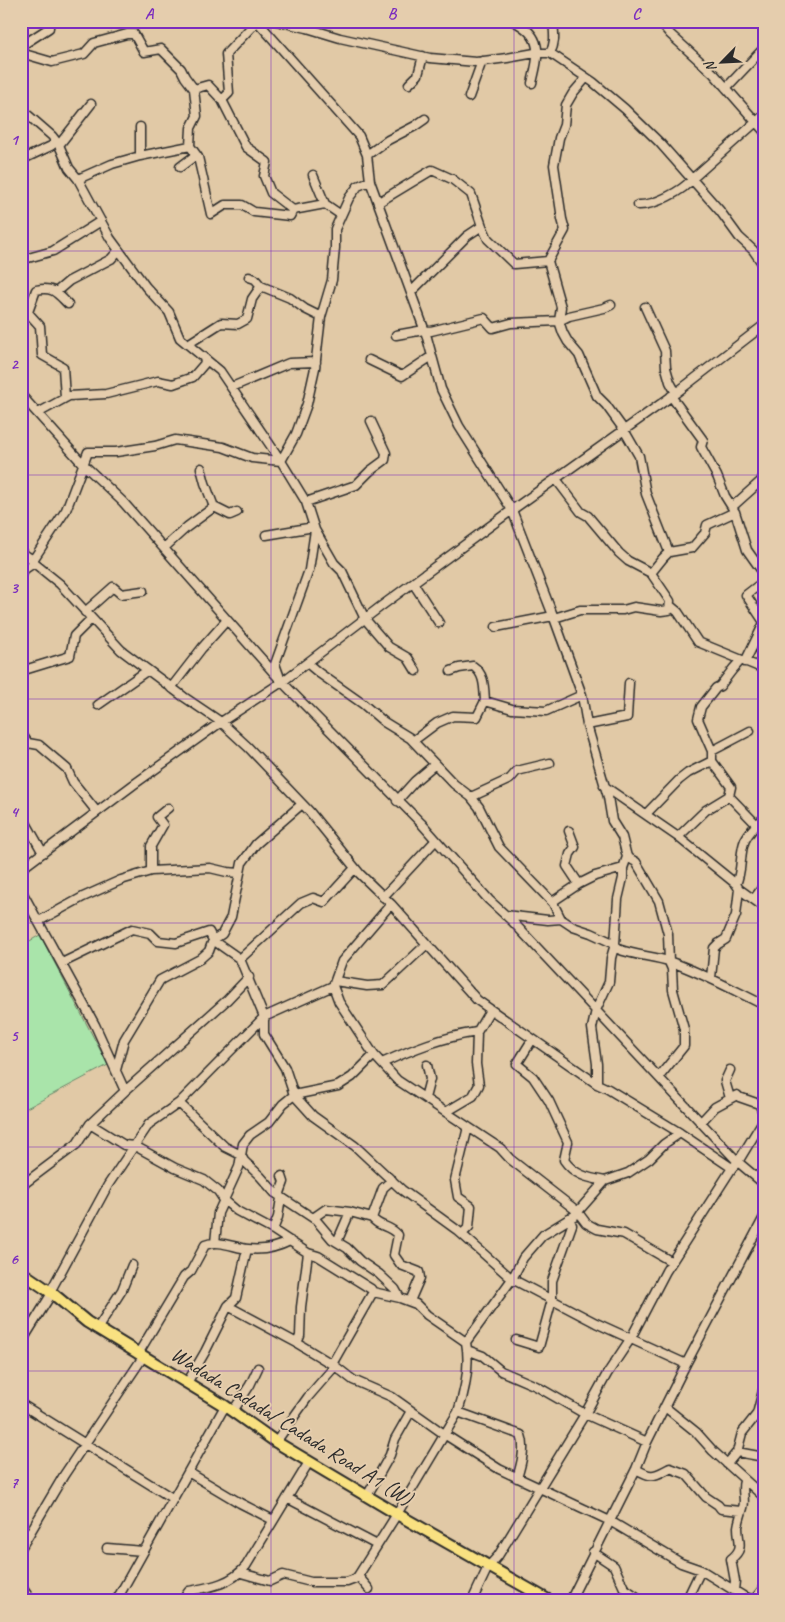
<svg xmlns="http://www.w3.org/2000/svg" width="785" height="1622" font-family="Caveat,sans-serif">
<rect width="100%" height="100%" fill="#e1c9a6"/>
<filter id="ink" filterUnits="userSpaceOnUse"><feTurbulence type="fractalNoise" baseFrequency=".02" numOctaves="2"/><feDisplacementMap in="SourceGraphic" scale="10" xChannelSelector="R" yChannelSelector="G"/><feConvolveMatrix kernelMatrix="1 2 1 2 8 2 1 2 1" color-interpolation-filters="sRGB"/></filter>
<g filter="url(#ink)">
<path fill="#a9e4aa" stroke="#6a886a" d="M40,935L108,1065L21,1111V946Z"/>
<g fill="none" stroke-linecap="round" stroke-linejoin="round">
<defs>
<path id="minor" d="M257,21L359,136L367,155L370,181L426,334L441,389L459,426L512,510L554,618L582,695L587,725L608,797L612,821L622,837L627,857L636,862L659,901L668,934L669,962L672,969L673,990L684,1029V1046L659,1077
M276,21L307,28L340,38L430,58L476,62L507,58L535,53H550L593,82L625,109L660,143L720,211L739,237L753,250L764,266
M513,21C544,36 539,54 532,83
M659,21L670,34L714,74L764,131
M757,21L764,27
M21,46L49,28V21
M21,53L52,62L84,54L94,43L127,34H134L144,52L161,49L181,69L185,77L194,89L197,116L191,128L190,146L140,156L112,164L78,179
M550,53C556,42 554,34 553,21
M409,84L418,75L423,56
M726,88L764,48
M194,89L208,85L222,100L246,147L267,162L264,176L271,193L293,210
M469,97L482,61
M222,100L229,93L226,54L257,21
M21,109L52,136L59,145L69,168L78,179L110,238L146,287L169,312L180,338L220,371L281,461L306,502L315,530L309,570L275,664L279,675
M59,145L91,104
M190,146L198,157L211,214L225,205H242L254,212L290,216L293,210L325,204L341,215
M367,155L388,140L415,126L425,119
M140,156V127
M21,160L51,146L56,142
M180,167L196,155
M313,175L325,204
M379,202L432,170L452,179L471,194L482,226L488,239L514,264L548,261L565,230L562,219L554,165L559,138L564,125L566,105L573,93L586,78
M638,205C653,206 683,191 692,179L764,115
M21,260L53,251L101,221
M548,261L561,307L559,321L563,333L568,342L579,355L597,396L606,405L624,430L639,456L646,494L669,552L663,558L651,573
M249,277L255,279L261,286
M56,292L69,281L111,259L119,250
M411,292L467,236L482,226
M21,305L40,326L42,355L63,367L65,398
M645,307L665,351L666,368L670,382L676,393
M28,312L36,290C53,286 57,293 68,304
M396,335L424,330L431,331L484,318L493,328L511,323L559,321L569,316L604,308L611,305
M188,344L221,323L238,324L247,319L252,299L261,286L290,298L305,309L321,317
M369,360L402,376L432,356
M232,387L289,363L316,362
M21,395L83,464L123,502L282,682L421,823L489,900L513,922L738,1162L764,1184
M671,396L703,440L701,447L717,476L725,496L735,512L747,550L764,574
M38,413L69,396L106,394L158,381L173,384L193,377L205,363L204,357
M281,461L252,458L223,447L175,440L155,446L116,452H88L66,510L33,560L34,563L60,584L121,650L184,697L221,722L248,747L309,811L360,874L391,904L477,1000L597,1084L608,1089L680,1133L732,1168
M281,461L296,434L307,404L315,368L321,317L332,280L335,248V229L349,198L358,186L370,181
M556,479L581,512L588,516L619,553L628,561L651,573L670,601L669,610
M306,502L356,485L370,471L385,460L386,453L371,421
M214,507L230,515L237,512
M732,507L761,481L764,475
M315,530L334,563L342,571L365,619L389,647L408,658L416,671
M266,535L314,527
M164,548L187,527L214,507L205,483L201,468
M21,552L33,560
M669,552L692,548L705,533L707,525L735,512
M21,574L25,569L34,563
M764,581L746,595L764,622
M413,583L439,623
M85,612L113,587L121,594L143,591
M554,618L580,610H623L634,607L661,611L669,610L672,607L678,612L698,642L764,669
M496,627L553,616
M741,660L733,669L720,686L716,688L701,707L698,719L712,751V761L731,787L729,796L757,825
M745,662L764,623
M307,663L319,673L363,704L384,722L410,738L454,784L471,797L479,807L499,847L553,903L561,919
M21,671L70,656L74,636L91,619
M451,671L459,668L473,666C485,674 484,688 485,701
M171,688L202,648L227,620
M98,705L148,670
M587,725L627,717L629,683
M21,733L28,743L21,747
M413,741L437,723L453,716L477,717L485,701L512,709L546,711L582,695
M28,743L39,745L67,769L73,782L97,812
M712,751L750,731
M604,786L678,837L736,884L739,889L764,907
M471,797L510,779L517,771L550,763
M397,801L415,781L434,765
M21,814L43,853
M646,814L679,780L688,773L712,761
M569,831L575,847L570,854L567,866L579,884
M678,837L706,810L729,796
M355,868L324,902L313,898L301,903L240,959L264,1017V1034L285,1068L294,1095L313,1116L355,1146L402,1190L457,1230L512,1279L596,1323L686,1364
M21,869L133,785L221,722L282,682L380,607L512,510L676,393L764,325
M151,871V846L163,825L157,817L168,808
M736,884C743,869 739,854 745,840C749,832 757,824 764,818
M21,890L95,1025L125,1091
M383,897L436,840
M754,899L764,885
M552,902L579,884L595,876L623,868
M505,915L548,920L561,919L573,927L591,933L615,944L618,949C636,956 654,956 671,962C703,973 733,990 764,1005
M39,921L83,897L121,880L151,871L210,868L227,872L240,873
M62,963L132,929L150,933L158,941L176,943L209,932L213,940L240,959
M711,978L714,948L718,944L726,939L736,915L739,889
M335,981L367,986L383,985L427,944
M333,986L339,1002L374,1055L397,1080L500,1148L510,1159L577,1211L586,1223L597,1229L624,1234L672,1262
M532,1040L517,1064L533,1077L549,1101L568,1142L564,1160C574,1175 588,1178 605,1181
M382,1063C413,1049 443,1037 477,1032L490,1010
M116,1070L124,1040L160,980L200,959L209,951L213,940L222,934L231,917L242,863L256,844L302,804
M730,1070L725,1081L730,1098
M597,1084V1064L592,1028L596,1010L609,982L611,958L615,944L618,899L623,878V868L627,857
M425,1098L430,1079L427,1065
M179,1103L225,1147L241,1155L244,1161L260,1176L275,1193L316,1220L332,1239L347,1248L360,1261L379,1274L395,1289L400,1298
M446,1112L473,1096L479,1085L476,1064L477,1032
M701,1122L715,1107L737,1095L739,1097L759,1104L764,1114
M90,1124L124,1145L135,1146L175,1168L204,1180L218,1191L224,1200L237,1211L273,1230L308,1253L318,1256L371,1289L373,1292L400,1298L416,1304L427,1315L466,1342
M392,1180L383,1188L372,1218C380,1228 388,1224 398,1235L394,1255L401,1265L419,1272L420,1278L410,1301
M21,1186L77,1144L90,1124L125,1091L227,1000L249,977
M350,1212L372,1218
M313,1218L326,1209L350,1212L337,1242
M273,1230L278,1217L281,1198L280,1193L284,1182L282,1176
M462,1234L469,1227L471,1206L458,1197L455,1180L468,1127
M215,1243L218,1213L239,1167L243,1144L250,1135L269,1122L283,1104L294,1095L338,1086L352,1077L374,1055
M50,1292L108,1185L149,1124L179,1103L264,1017L333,986L342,961L391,904
M228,1306L297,1343L335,1366L353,1380L392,1397L444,1434L499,1469L610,1521L681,1563L701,1570L743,1596L756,1601
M97,1329L122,1290L132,1265
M516,1340L539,1347L552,1300V1281L572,1225L569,1218
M21,1343L52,1293
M297,1343L300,1336L301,1307L308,1253
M467,1350L483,1356L501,1371L536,1386L585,1414L647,1442
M138,1354L184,1277L191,1271L205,1245C218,1239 235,1248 248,1249C264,1251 276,1248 290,1241
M332,1364L373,1292
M187,1383L205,1352L228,1306L236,1298L247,1249
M21,1404L172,1498
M665,1407L696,1432L713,1451L764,1497
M233,1411L250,1385L258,1368
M458,1412L521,1435C526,1448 521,1465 517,1478
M276,1442L308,1397L335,1366
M737,1452L764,1457
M727,1464L737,1452L742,1433L757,1414L764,1387
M636,1469C653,1479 654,1476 670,1468L686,1474L706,1497L718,1505L721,1509L741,1511
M188,1472L240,1503L273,1520
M367,1496L390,1455L395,1439L411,1411
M287,1498L377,1545
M21,1548L64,1475L143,1357
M107,1548L143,1551
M593,1552L614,1566L624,1588L643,1601
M241,1573L270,1581L283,1575L311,1582H347L355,1579L358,1576
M21,1586L28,1596L30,1601
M369,1589L358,1576L397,1514L458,1412C465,1391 470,1364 466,1342L512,1279L523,1258L543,1235L574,1216L605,1181L628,1173L649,1159L664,1144L680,1133
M734,1590L735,1581L731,1559C745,1548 738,1542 738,1527C739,1520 741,1515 743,1508C746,1500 741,1490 744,1481
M754,1600L764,1587
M116,1601L225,1406
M187,1601L186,1595L189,1591C211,1587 231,1584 246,1566L309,1462
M472,1601L488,1567L498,1556L585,1414L607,1374L631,1338L666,1271L732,1168L738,1162L764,1119
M570,1601L636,1469L647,1442L686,1364L764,1217
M686,1601L701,1570"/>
<path id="major" d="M21,1272L52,1293L87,1322L225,1406L276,1442L397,1514L550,1601"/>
</defs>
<use href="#minor" stroke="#2b2b2b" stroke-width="11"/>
<use href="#major" stroke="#2b2b2b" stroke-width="14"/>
<use href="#minor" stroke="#e5cdad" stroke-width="8"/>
<use href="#major" stroke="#f9e181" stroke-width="10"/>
</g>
</g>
<path fill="none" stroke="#7b2cbf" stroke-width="1" stroke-opacity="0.55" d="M271,21V1601M514,21V1601M21,251H764M21,475H764M21,699H764M21,923H764M21,1147H764M21,1371H764"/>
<g text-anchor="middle" stroke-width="4" stroke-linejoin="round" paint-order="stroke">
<g font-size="21" fill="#2b2b2b" stroke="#e5cdad">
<text transform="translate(292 1426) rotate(32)" y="7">Wadada Cadada/ Cadada Road A1 (W)</text>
</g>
</g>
<rect width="785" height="1622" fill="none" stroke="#e5cdad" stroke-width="55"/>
<g transform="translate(722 62) rotate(246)" stroke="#e5cdad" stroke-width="4" paint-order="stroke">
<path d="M0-4L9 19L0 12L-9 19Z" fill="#2b2b2b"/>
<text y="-8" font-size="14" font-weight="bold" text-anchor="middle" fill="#2b2b2b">N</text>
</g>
<rect x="28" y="28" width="730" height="1566" fill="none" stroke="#7b2cbf" stroke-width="2"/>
<g font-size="16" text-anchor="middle" font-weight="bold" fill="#7b2cbf">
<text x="149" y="19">A</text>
<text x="392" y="19">B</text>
<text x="636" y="19">C</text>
<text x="14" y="145">1</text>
<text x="14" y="369">2</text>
<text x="14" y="593">3</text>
<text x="14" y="817">4</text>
<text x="14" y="1041">5</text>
<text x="14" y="1264">6</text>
<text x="14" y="1488">7</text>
</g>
</svg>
